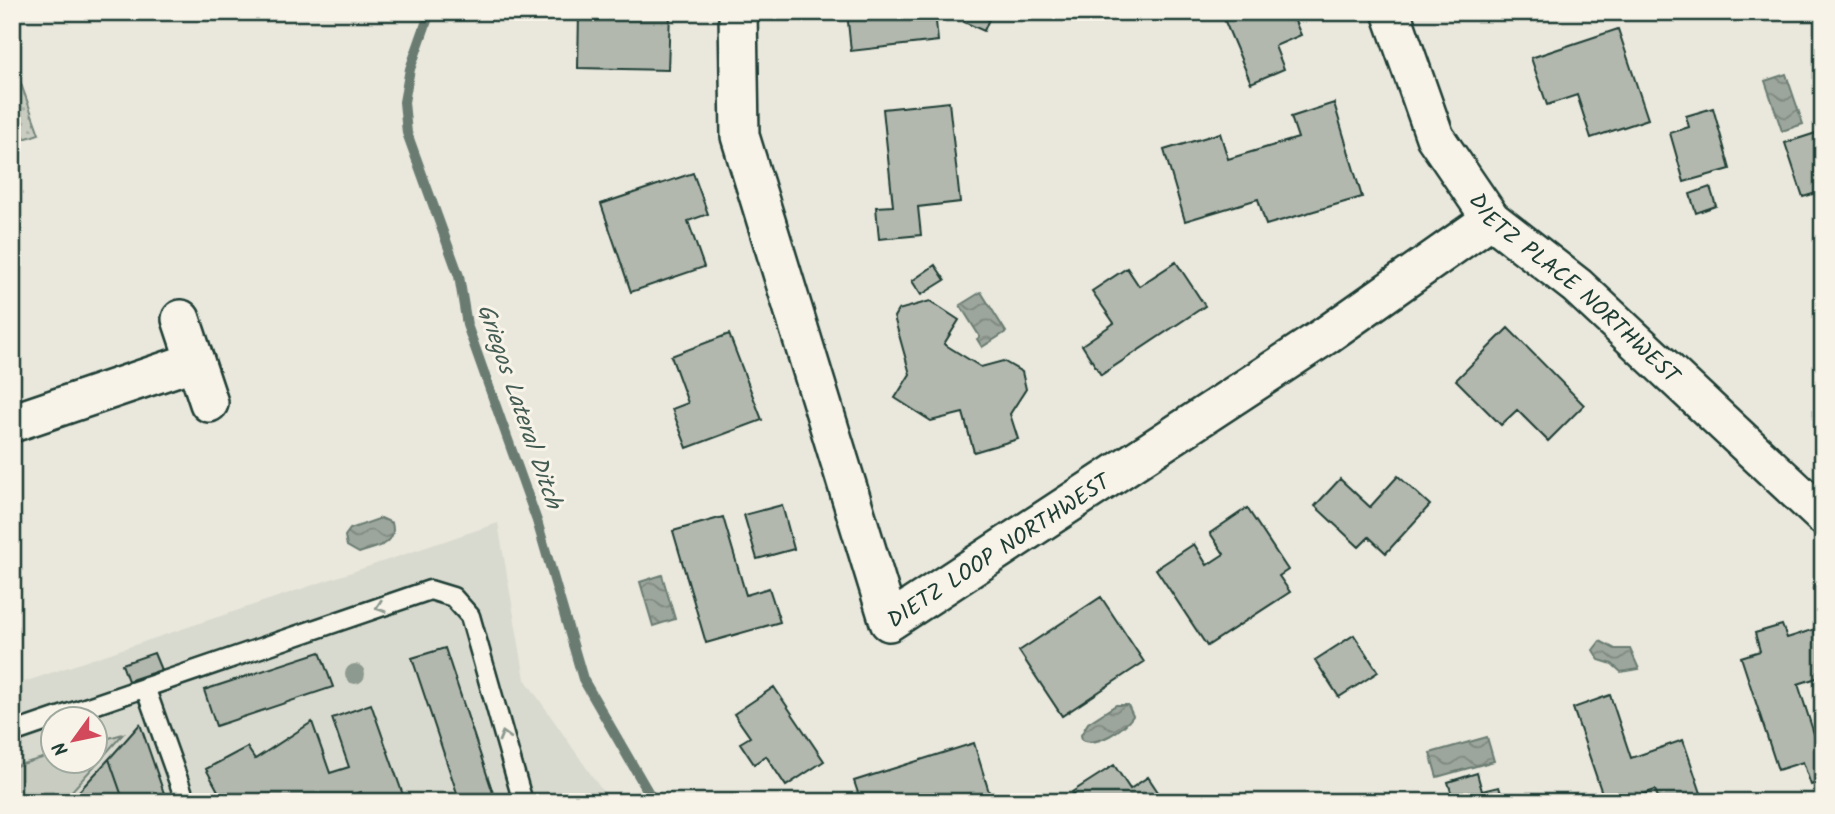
<svg xmlns="http://www.w3.org/2000/svg" width="1835" height="814" font-family="Kalam,sans-serif">
<defs>
<pattern id="park-dots" width="8" height="8" patternUnits="userSpaceOnUse" patternTransform="scale(1.75)"><rect width="8" height="8" fill="#c8ccc1"/><path d="M2 2h.1M6 6h.1" fill="none" stroke="#abb0a6" stroke-width="1.8" stroke-linecap="round"/></pattern>
<pattern id="water-waves" width="16" height="10" patternUnits="userSpaceOnUse" patternTransform="scale(1.75)"><rect width="16" height="10" fill="#9ca69c"/><path d="M0 5q4-4 8 0t8 0" fill="none" stroke="#7f8880"/></pattern>
</defs>
<rect width="100%" height="100%" fill="#eae8dd"/>
<filter id="ink" filterUnits="userSpaceOnUse"><feTurbulence type="fractalNoise" baseFrequency=".0143" numOctaves="2"/><feDisplacementMap in="SourceGraphic" scale="14" xChannelSelector="R" yChannelSelector="G"/><feConvolveMatrix kernelMatrix="1 2 1 2 8 2 1 2 1" color-interpolation-filters="sRGB"/></filter>
<g filter="url(#ink)">
<path fill="#d9dacf" fill-rule="evenodd" d="M498,523L525,679L610,802H12V686ZM52,720H94V762H52Z"/>
<path fill="#c8ccc1" stroke="#74847a" stroke-width="2" d="M123,734L62,802L12,797V767L52,755V762H94L95,742Z"/>
<path fill="url(#park-dots)" stroke="#74847a" stroke-width="2" d="M12,59L39,134L12,143Z"/>
<path fill="url(#water-waves)" stroke="#6a7c72" stroke-width="2" d="M1786,74L1803,124L1782,131L1765,81Z
M981,292L1006,332L982,347L977,339L980,337L960,305Z
M381,518L392,523C398,545 376,547 359,553L347,546L345,536L350,529Z
M662,575L675,619L653,626L640,582Z
M1600,641L1615,649H1630L1639,669L1621,672L1612,664L1599,660L1593,650Z
M1116,705H1128L1133,716C1124,729 1098,747 1082,740L1081,735L1088,723Z
M1487,737L1494,761L1437,777L1430,753Z"/>
<g fill="none" stroke-linecap="round" stroke-linejoin="round">
<path stroke="#6a7c72" stroke-width="10" d="M430,12L410,69L404,102L407,133L459,276L467,325L537,521L583,679L654,802"/>
</g>
<path fill="#b2b8ae" stroke="#1f3d34" stroke-width="2" d="M579,12H670L668,70L578,68Z
M847,12H935L938,41L851,51Z
M968,12H992L984,31L964,22Z
M1010,12H1030L1026,20Z
M1221,12H1291L1301,35L1275,46L1284,69L1251,83Z
M1618,29L1648,119L1591,138L1577,95L1547,105L1531,58Z
M949,102L960,202L918,207L921,235L879,239L876,207L893,206L883,109Z
M1334,103L1362,197L1266,225L1258,199L1185,221L1164,150L1220,133L1228,159L1298,138L1291,117Z
M1713,108L1730,169L1684,182L1670,133L1689,127L1686,116Z
M1823,110V191L1803,197L1785,143L1822,131L1816,112Z
M693,173L708,214L688,221L704,267L631,292L601,204Z
M1710,187L1716,206L1696,213L1690,194Z
M1176,262L1205,306L1101,375L1082,345L1114,323L1092,291L1127,268L1139,286Z
M935,265L945,280L921,295L912,281Z
M930,301L959,320L944,344L981,367L1003,361L1022,372L1026,389L1010,414L1018,439L974,452L963,413L931,421L895,398L910,374L894,317L898,310Z
M1508,328L1584,405L1548,441L1517,410L1501,425L1456,380Z
M729,334L762,420L687,448L672,409L688,403L671,356Z
M1398,476L1430,505L1386,553L1369,537L1359,547L1315,506L1340,479L1370,507Z
M782,505L794,549L757,559L744,515Z
M1247,508L1288,570L1279,576L1290,592L1207,646L1156,569L1194,544L1207,565L1224,554L1210,533Z
M723,517L746,595L769,588L780,622L706,643L673,531Z
M1101,597L1144,662L1062,716L1019,651Z
M1782,625L1787,638L1815,629L1823,652V676L1798,684L1817,743L1823,741V781L1811,785L1803,762L1778,770L1741,657L1760,651L1755,633Z
M1354,635L1378,672L1339,697L1315,660Z
M445,648L496,802H460L412,658Z
M320,652L333,687L216,726L204,690Z
M154,653L161,670L128,681L122,664Z
M774,687L824,761L786,786L766,756L754,764L740,743L750,737L734,714Z
M1610,695L1631,758L1683,740L1704,802H1660L1655,790L1631,798L1633,802H1605L1573,708Z
M371,704L403,795L385,802H365L361,792L340,799L341,802H224L206,769L247,747L255,759L312,722L330,773L349,767L332,718Z
M140,724L167,802H124L109,759Z
M974,743L992,802H861L854,781Z
M109,759L124,802H69Z
M1114,765L1130,789L1148,777L1164,801L1079,802L1072,792Z
M1477,773L1482,791L1499,787L1504,802H1454L1448,782Z"/>
<g fill="none" stroke-linecap="round" stroke-linejoin="round">
<defs>
<path id="service" d="M145,687L186,802
M12,733L430,590L453,597L470,616L523,802"/>
<g id="minor">
<path id="s1" d="M738,12L740,136L889,622L1325,336L1491,219"/>
<path id="s2" d="M1391,12L1435,137L1491,219L1577,286L1823,516"/>
<path d="M181,319L209,403"/>
<path d="M12,423L195,361"/>
</g>
</defs>
<use href="#service" stroke="#1f3d34" stroke-width="23"/>
<use href="#minor" stroke="#1f3d34" stroke-width="42"/>
<use href="#service" stroke="#f7f3e8" stroke-width="18"/>
<use href="#minor" stroke="#f7f3e8" stroke-width="37"/>
</g>
<circle fill="#8d9a8f" cx="355" cy="674" r="10"/>
<defs><path id="oneway-chevron" d="M-2-3.5L2.5 0L-2 3.5" fill="none" stroke-width="1.6" stroke-linecap="round" stroke-linejoin="round" transform="scale(1.75)"/></defs>
<g stroke="#8b988e">
<use href="#oneway-chevron" transform="translate(380 607) rotate(161)"/>
<use href="#oneway-chevron" transform="translate(504 736) rotate(-106)"/>
</g>
</g>
<g text-anchor="middle" stroke-width="6" stroke-linejoin="round" paint-order="stroke">
<g font-size="23" fill="#1f3d34" stroke="#f7f3e8">
<text dy="8" stroke="none"><textPath href="#s2" startOffset="340">DIETZ PLACE NORTHWEST</textPath></text>
<text dy="8" stroke="none"><textPath href="#s1" startOffset="763">DIETZ LOOP NORTHWEST</textPath></text>
</g>
<g font-size="24" font-style="italic" fill="#445c53" stroke="#f7f3e8">
<text transform="translate(520 406) rotate(71)" y="8">Griegos Lateral Ditch</text>
</g>
</g>
<rect width="1835" height="814" fill="none" stroke="#f7f3e8" stroke-width="42"/>
<rect x="21" y="21" width="1793" height="772" fill="none" stroke="#1f3d34" stroke-width="2.5" filter="url(#ink)"/>
<g transform="translate(74 740) rotate(237)"><circle r="33" fill="#f7f3e8" stroke="#a1aaa0" stroke-width="2"/>
<path d="M0-5L12 26L0 18L-12 26Z" fill="#d1495b"/>
<text y="-10" font-size="19" font-weight="bold" text-anchor="middle" fill="#1f3d34">N</text>
</g>
</svg>
